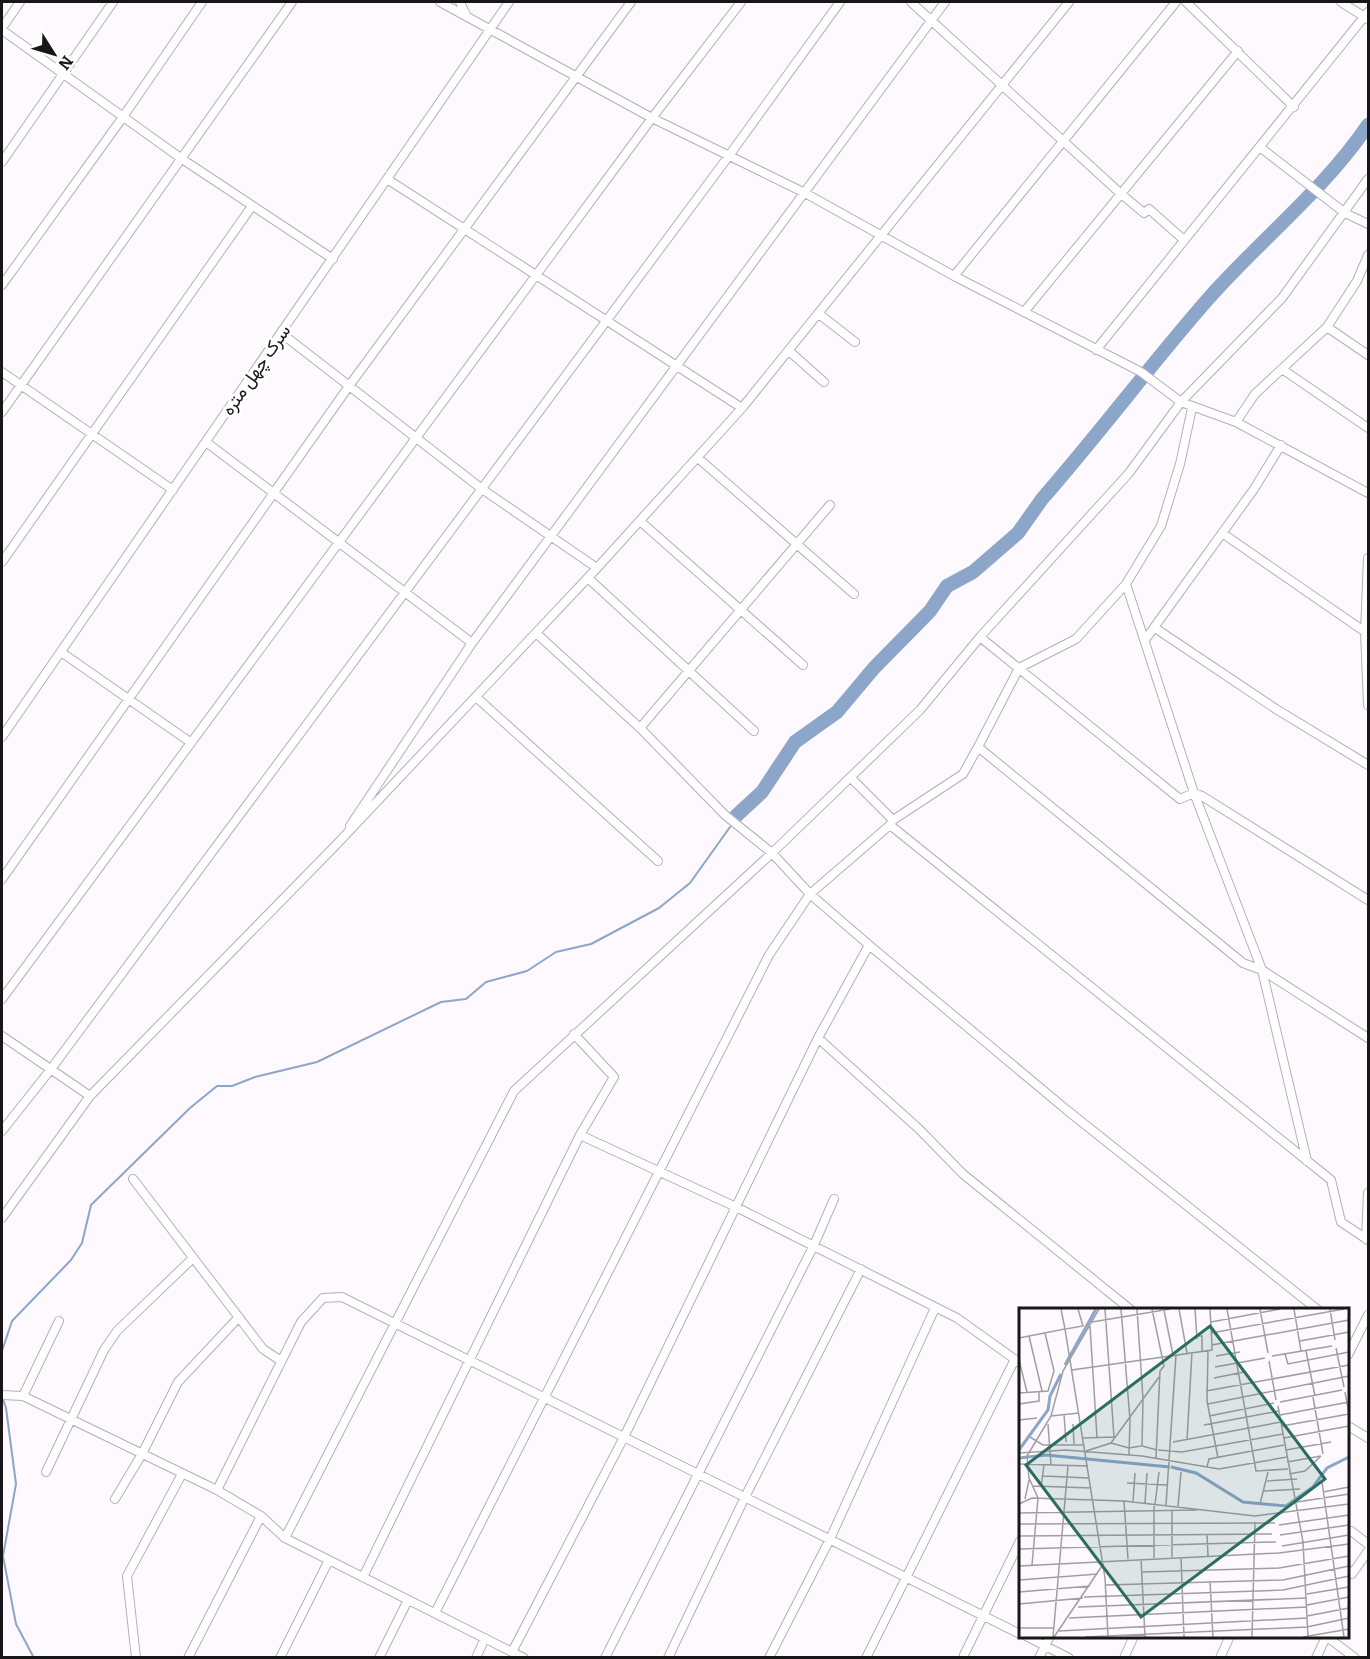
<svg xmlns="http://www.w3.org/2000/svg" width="1370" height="1659" font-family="Bitter,Vazirmatn,serif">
<rect width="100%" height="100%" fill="#fdf9fe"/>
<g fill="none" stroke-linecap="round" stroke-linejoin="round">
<path stroke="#8ca6ca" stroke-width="2" d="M2,1351L12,1321L71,1260L82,1243L91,1205L190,1108L217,1086H232L255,1077L317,1062L441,1002L466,999L486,982L527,971L556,952L591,944L659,908L690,883L730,827
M2,1396L6,1408L16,1484L3,1556L16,1624L34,1658"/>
<path stroke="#8ca6ca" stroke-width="14" d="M736,816L762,792L795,742L837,712L874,668L930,611L947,586L973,572L1018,533L1042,499C1099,434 1151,364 1208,299C1261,239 1323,191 1368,125"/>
<defs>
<path id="minor" d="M440,2L652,118L805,193L954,276L1141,372L1181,402L1236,422L1368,493
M460,2L466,15
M911,2L1120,193L1144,213L1149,209L1184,240
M1186,2L1294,107
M1341,2L1368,19
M2,28L20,2
M2,30L182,159L333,259
M1261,148L1345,213L1368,224
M2,162L113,2
M387,179L742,408
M954,276L1176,2
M2,285L123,117L202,2
M1024,312L1238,51
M819,314L855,342
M1327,327L1368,355
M281,333L482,489L597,568
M1096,350L1368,12
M789,351L824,382
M1282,369L1368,428
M2,372L173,490
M1192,408L1180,464L1161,526L1126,584L1194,793L1262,970L1307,1161
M2,412L292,2
M1236,422L1255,394L1327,327L1357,281L1368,255
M206,442L472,643
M698,458L854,594
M640,521L803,665
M1222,533L1368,634
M1368,558L1365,632L1368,705
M2,562L252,206
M588,578L754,731
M1155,628L1276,709L1368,765
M536,633L640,728L725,815L772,853L810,894L869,945L1068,1111L1318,1310
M980,637L1180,799L1194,793L1202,796L1368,900
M1145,640L1254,489L1281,445
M61,652L190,742
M476,697L658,861
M640,728L830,505
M2,737L509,2
M978,747L1019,668L1076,639L1126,584
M851,778L893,820L890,825L1331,1180L1341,1222L1368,1240
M893,820L963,774L978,747L1243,963L1262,970L1368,1038
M350,826L472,643L945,2
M2,879L349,386L631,2
M2,999L652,118L741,2
M2,1036L90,1096
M818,1038L919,1129L963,1174L1131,1310
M2,1131L51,1069L728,157L840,2
M580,1135L736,1207L957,1318L1020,1363
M133,1179L263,1349L281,1361
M2,1218L90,1096L336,845L597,568L742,408L1069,2
M1366,1239L1368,1193
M1348,1355L1368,1315
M2,1395L23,1396L217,1490L261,1516L285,1538L524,1658
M23,1396L59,1321
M1348,1426L1368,1438
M46,1472L104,1350L117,1331L193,1258
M217,1490L301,1322L323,1298L342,1297L1020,1634
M115,1499L142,1454L178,1382L239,1317
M1351,1531L1368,1544
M285,1538L514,1091L772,853L920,710L980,637L1129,473L1181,402L1282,298L1368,179
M1348,1570L1352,1574L1368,1551
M363,1577L580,1135L614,1077L574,1034
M435,1613L769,955L810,894L890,825
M1026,1636L1069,1658
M1326,1636L1355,1658
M512,1652L624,1437L818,1038L869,945
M964,1655L1020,1541
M136,1658L127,1576L182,1474
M188,1658L261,1516
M280,1658L329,1560
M379,1658L408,1600
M476,1658L485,1638
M605,1658L814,1245L834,1199
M668,1658L745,1497L861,1269
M769,1658L830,1539L935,1308
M866,1658L1015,1359
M1039,1658L1050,1636
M1124,1658L1134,1636
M1220,1658L1230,1636
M1316,1658L1326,1637"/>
</defs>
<use href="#minor" stroke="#b5afb8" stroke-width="10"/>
<use href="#minor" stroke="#fff" stroke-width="8"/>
</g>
<g text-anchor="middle" stroke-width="6" stroke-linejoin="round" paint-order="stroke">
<g font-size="18" fill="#181619" stroke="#fff">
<text transform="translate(256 370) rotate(-55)" y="6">سرک چهل متره</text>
</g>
</g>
<g transform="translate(1019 1308)">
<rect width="330" height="330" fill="#fdf9fe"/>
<path fill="none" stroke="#8ca6ca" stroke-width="3" d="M46,57L77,1M0,142L29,102L31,88L42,66M0,150L27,147L151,159M152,159L177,165L224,194L267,198L294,179L308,160L330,149"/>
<path fill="none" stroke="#a19ea2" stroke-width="1.5" d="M59,1L64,18L46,21L86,270L89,329M86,1L95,129M102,1L111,112L110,147M118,1L124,91L123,138L138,142M133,1L145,58L141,63L137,150M160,1L168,45M176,1L178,31M191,1L193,37M208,1L237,163L269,161M241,1L249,45M275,1L282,43M311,1L316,32M145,2L154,47M73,14L151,1M192,14L261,1M71,18L78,129M192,25L325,1M10,28L23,83M178,28H183V43M0,30L46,21L42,1M281,33L330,24M317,40L325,79M189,43L188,93L199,150M287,43L296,88M266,46L269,56L330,44M197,48L221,44M253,48L313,38M0,52L8,84M250,53L257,92M196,59L246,50M53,62L193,42V37L330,12M195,70L225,64M187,83L330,57M326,84L330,106M0,85L29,83L35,63L26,25M294,89L304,146M261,94L323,82M0,96L20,93V83M189,96L330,68M259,98L284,234L289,329M45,106L47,134M261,107L330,94M32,108L60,105M190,108L255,95M0,112L18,110M29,116L32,157M54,116L55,136M62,116L144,54M185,117L260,103M263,118L330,106M11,129L24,137H65M64,130L95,129M265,130L330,118M168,132L173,44M154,134L262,114M92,135L110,140L122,138M139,142L163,144L264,126M267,142L312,134M67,143L92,135L140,69M0,145L47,142L123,148L200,161L268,149M268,154L302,148M0,156L69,158M188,159L190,151L265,137M270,166L286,163L302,148M24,168L70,170M248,173L278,171M303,174L325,329M108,175L148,177M14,178L72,180M22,179L25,157M245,183L281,181M304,184L330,179M6,191L10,172M105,193L109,251M114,194L116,165M278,194L330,186M126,195L128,165M0,196L13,190L105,193L236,208L330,196M135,196V250M136,196L140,164M241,196L249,164M147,197L157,47M159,198L162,164M0,205L178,202M0,216L256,215M260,217L330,207M188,226L189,248M261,227L330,217M0,228L253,226M263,238L330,227M0,241L257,234M153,249V203M162,249L165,329M122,251L126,329M13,257L19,190L10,170L8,148L32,108L44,63L80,1M0,258L260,245L330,236M123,264L260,260L330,248M0,272L79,266M191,273L194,329M87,277L264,272L330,258M0,284L71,278M288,286L330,279M65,289L264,282L330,268M0,296L64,290M288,297L330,289M59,299L288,290M288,308L330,300M50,310L288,299M0,320H34M40,323L288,310M34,329L49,158M35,329L83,258M66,329L288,319L330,310M233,329L236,214M284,329L330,321"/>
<path fill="#2b6e5f" fill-opacity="0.15" stroke="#2b6e5f" stroke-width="3" d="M191,18L306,171L122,309L7,157Z"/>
<rect width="330" height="330" fill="none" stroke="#181619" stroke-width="3"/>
</g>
<rect width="1370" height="1659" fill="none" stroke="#181619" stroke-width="6"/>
<g transform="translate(54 54) rotate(127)" stroke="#ffffff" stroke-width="4.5" paint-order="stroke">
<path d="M0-4.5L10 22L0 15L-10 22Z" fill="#181619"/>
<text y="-9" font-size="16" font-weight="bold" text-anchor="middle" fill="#181619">N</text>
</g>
</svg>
